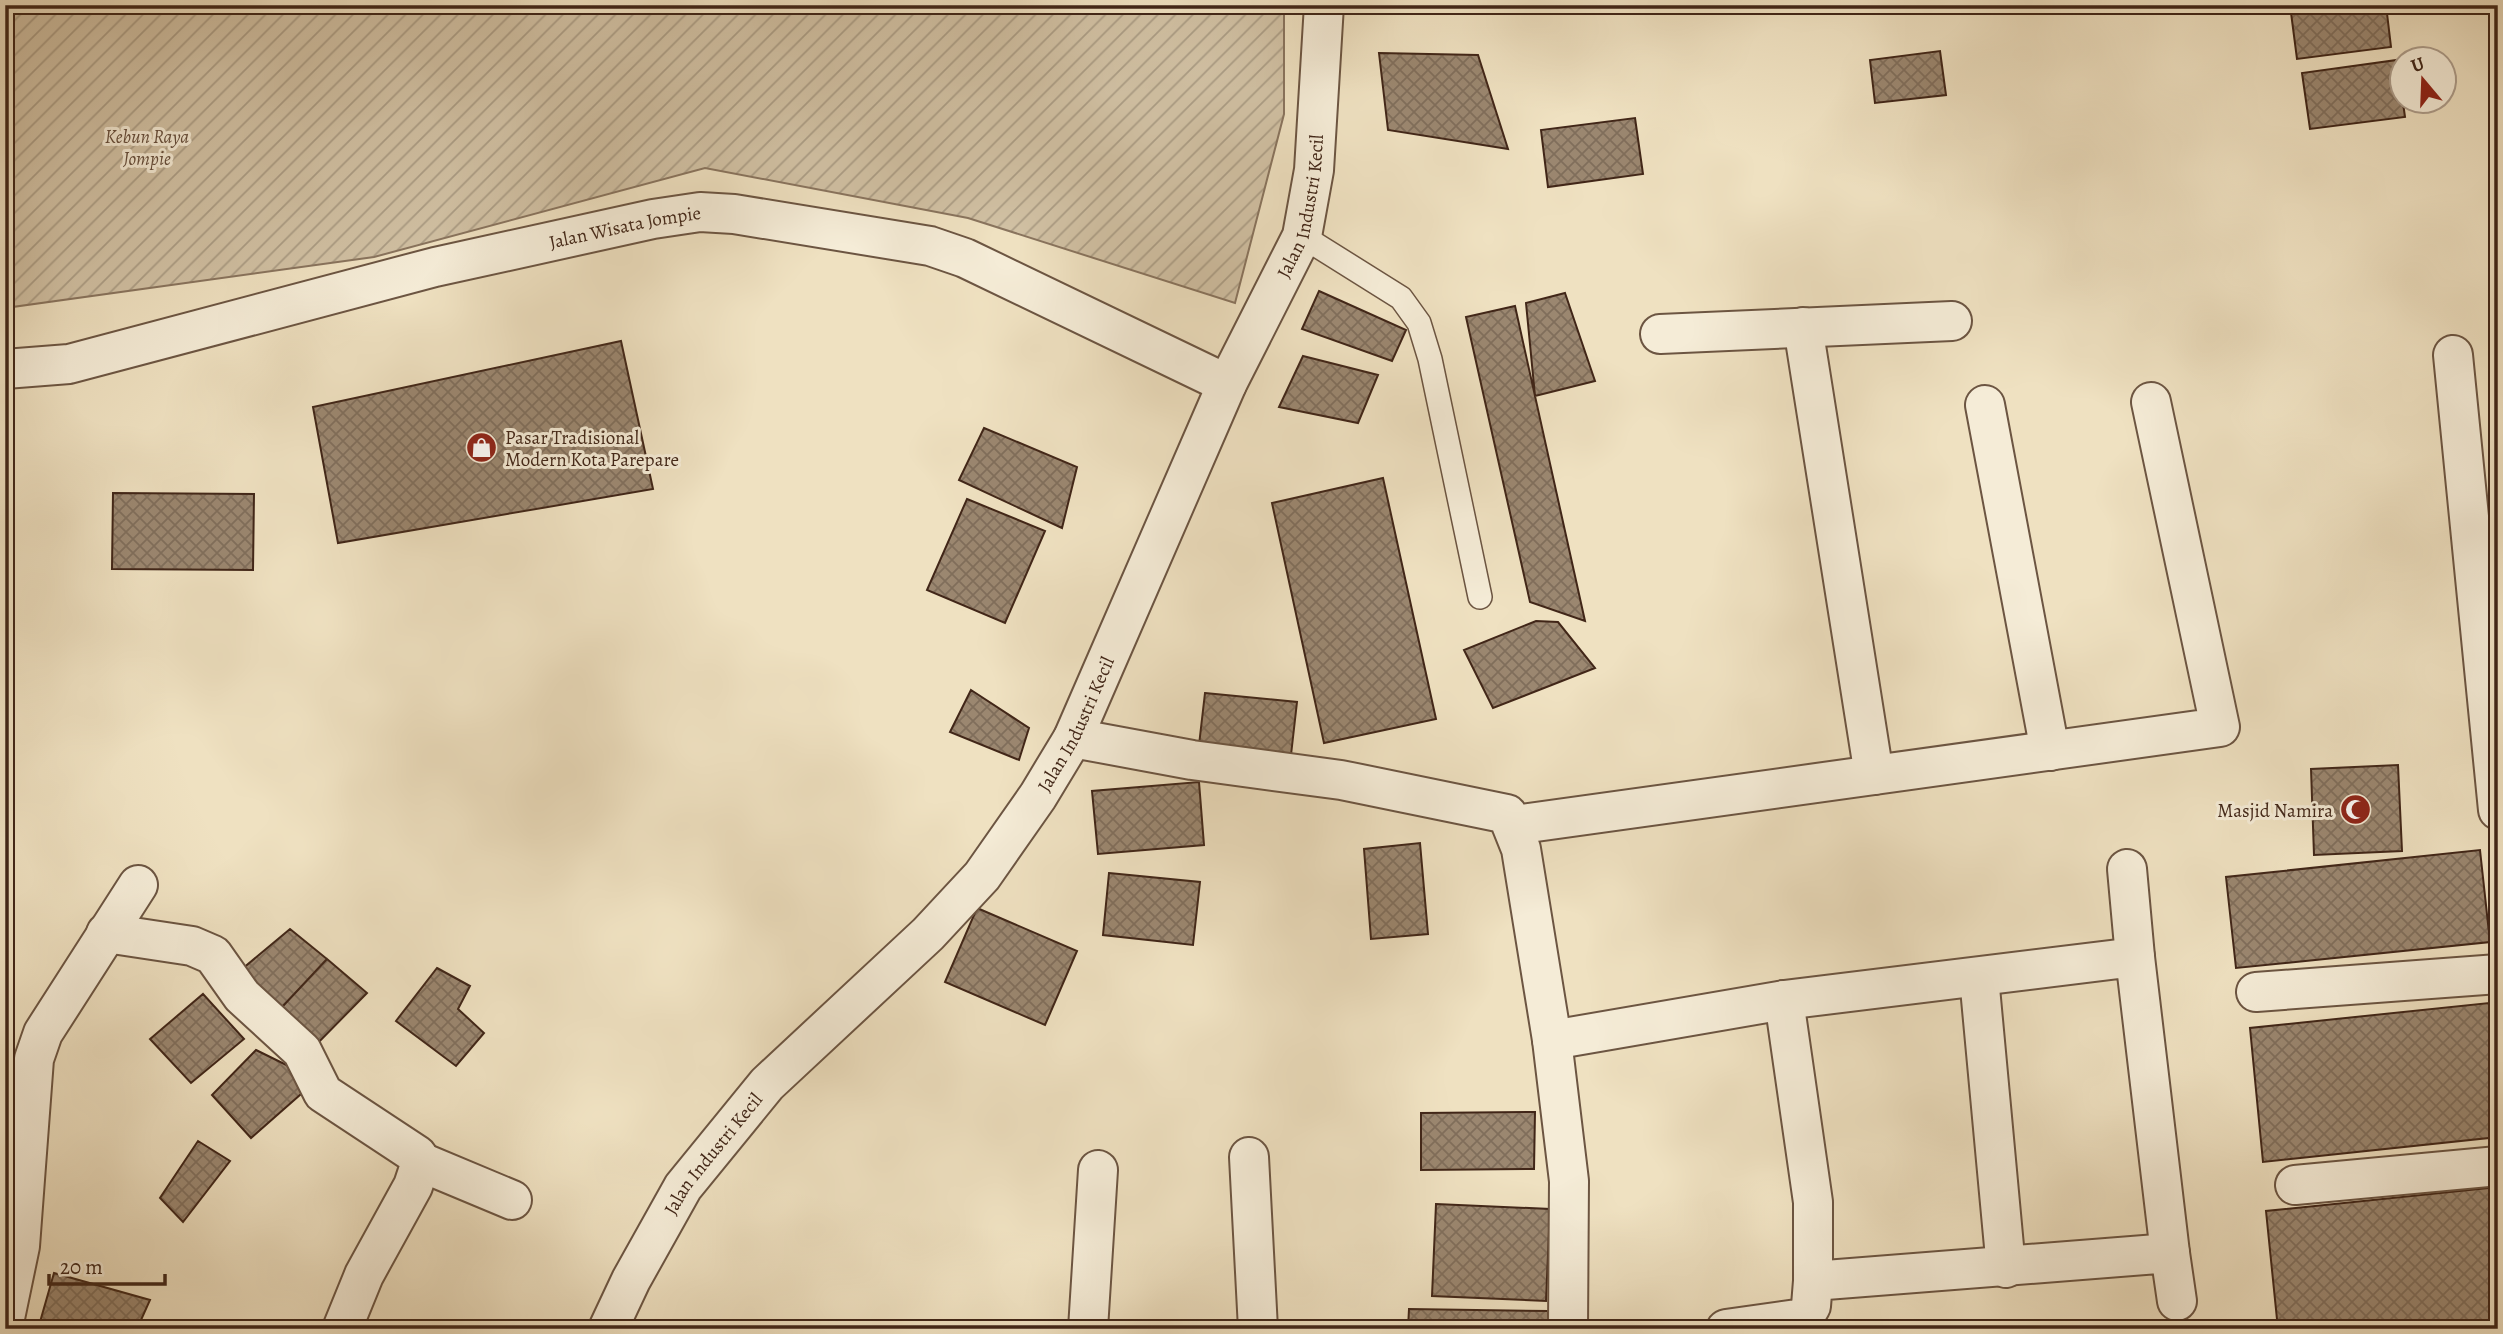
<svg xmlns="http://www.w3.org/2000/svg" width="2503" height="1334" font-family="Alegreya,serif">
<defs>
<pattern id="garden-furrows" width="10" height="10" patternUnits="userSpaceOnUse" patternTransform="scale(1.75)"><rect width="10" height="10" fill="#d1c1a4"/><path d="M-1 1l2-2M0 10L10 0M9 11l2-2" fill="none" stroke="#ab9d85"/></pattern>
<pattern id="building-cross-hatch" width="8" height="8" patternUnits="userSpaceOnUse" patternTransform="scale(1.75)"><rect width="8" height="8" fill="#9b8770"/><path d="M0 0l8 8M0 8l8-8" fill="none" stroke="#806e5b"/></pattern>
</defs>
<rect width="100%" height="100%" fill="#efe1c1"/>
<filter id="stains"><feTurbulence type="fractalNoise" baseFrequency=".00286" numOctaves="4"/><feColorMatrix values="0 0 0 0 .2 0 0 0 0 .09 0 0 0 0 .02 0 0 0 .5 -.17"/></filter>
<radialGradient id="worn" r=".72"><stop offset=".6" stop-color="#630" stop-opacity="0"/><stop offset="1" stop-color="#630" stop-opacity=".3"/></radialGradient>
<path fill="url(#garden-furrows)" stroke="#89745e" stroke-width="2" d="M5,5H1284V114L1235,303L968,218L705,168L374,257L5,308Z"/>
<path fill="url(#building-cross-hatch)" stroke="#412618" stroke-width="2" d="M2290,5H2386L2391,47L2297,59Z
M1940,51L1946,95L1875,103L1870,60Z
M1379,53L1478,55L1508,149L1388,130Z
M2397,60L2405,117L2310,129L2302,73Z
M1635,118L1643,174L1548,187L1541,130Z
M1319,291L1406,330L1392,361L1302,329Z
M1565,293L1595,381L1535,396L1526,303Z
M1515,306L1585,621L1530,602L1466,317Z
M621,341L653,489L338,543L313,407Z
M1303,356L1378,375L1358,423L1279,407Z
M984,428L1077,467L1062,528L959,480Z
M1383,478L1436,719L1324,743L1272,503Z
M113,493L254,494L253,570L112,569Z
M967,499L1045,531L1005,623L927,590Z
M1536,621L1558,622L1595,668L1493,708L1464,650Z
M971,690L1029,728L1019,760L950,732Z
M1205,693L1297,702L1291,755L1199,745Z
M2398,765L2402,851L2314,855L2311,769Z
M1199,782L1204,845L1098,854L1092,791Z
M1420,843L1428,934L1371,939L1364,849Z
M2480,850L2490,942L2236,968L2226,877Z
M1109,873L1200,882L1193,945L1103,935Z
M977,908L1077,951L1045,1025L945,982Z
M290,929L327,959L269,1021L230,979Z
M327,959L367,993L311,1050L269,1021Z
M437,968L470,986L458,1009L484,1033L456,1066L396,1021Z
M203,994L244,1039L191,1083L150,1039Z
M2489,1003L2498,1082V1137L2263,1162L2250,1028Z
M256,1050L317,1080L251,1138L212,1095Z
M1535,1112L1534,1169L1421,1170V1113Z
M5,1128L11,1129V1161L5,1160Z
M198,1141L230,1161L183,1222L160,1198Z
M2498,1187V1329H2278L2266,1211Z
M1436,1204L1550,1209L1546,1301L1432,1296Z
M54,1273L150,1300L137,1329H38Z
M1409,1309L1548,1311V1329H1408Z"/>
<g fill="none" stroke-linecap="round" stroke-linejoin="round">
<defs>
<path id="lane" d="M1302,236L1401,298L1419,323L1430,359L1480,597"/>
<g id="street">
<path d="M1803,327L1874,775"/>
<path d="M1660,334L1952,321"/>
<path d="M2453,355L2498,810"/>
<path id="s1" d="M5,369L69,364L435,267L653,219L700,212L734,214L930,246L965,258L1227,384"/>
<path d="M1985,405L2050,751"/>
<path d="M1073,738L1192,760L1341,780L1507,814L1521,849L1552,1040L1569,1181L1568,1329"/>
<path d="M1514,825L2220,727L2151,402"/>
<path d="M2127,869L2135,957"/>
<path d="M106,933L192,946L213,955L242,996L302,1051L323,1093L417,1155L421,1162L413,1186L364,1275L342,1329"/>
<path d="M1979,977L2006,1268"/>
<path d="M2256,992L2498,974"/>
<path d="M1784,1000L1813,1202V1281"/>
<path d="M1552,1040L1784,1000L2135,957L2170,1253"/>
<path d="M1249,1157L1258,1329"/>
<path d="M421,1162L512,1200"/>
<path d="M2295,1185L2498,1166"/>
<path d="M5,1318L20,1246L34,1059L43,1033L138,885"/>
<path id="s2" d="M608,1329L631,1280L683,1187L767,1084L928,934L982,876L1038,796L1073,738L1227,384L1302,236L1314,170L1324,5"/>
<path d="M1088,1329L1098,1170"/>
<path d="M1726,1329L1804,1318L1811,1306L1813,1281L2170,1253L2177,1301"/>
</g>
</defs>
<use href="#lane" stroke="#6c5542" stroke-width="26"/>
<use href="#street" stroke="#6c5542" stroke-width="42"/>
<use href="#lane" stroke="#f5ecd7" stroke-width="23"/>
<use href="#street" stroke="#f5ecd7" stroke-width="38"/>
</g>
<defs>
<symbol id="shop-disc" viewBox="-11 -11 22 22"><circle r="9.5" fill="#8f2418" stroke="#f5ecd7"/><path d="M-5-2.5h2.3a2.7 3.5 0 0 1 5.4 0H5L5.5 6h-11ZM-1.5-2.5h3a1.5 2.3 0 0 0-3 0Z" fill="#fff"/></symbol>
<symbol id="mosque-disc" viewBox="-11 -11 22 22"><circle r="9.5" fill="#8f2418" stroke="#f5ecd7"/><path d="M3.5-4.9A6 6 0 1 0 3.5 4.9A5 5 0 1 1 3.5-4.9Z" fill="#fff"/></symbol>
</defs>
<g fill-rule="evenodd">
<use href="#shop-disc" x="464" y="430" width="35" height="35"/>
<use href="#mosque-disc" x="2338" y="792" width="35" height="35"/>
</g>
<g text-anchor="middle" stroke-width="6" stroke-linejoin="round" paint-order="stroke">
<g font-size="19" font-style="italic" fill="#654d3b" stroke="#f5ecd7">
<text x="147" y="143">Kebun Raya<tspan x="147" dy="22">Jompie</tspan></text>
</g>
<g font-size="19" fill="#412618" stroke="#f5ecd7">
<text dy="7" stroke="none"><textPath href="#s2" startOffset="1339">Jalan Industri Kecil</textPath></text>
<text dy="7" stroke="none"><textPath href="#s1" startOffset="637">Jalan Wisata Jompie</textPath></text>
<text dy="7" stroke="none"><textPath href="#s2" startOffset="772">Jalan Industri Kecil</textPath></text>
<text dy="7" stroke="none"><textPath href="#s2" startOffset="205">Jalan Industri Kecil</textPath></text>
</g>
<g font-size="19" fill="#412618" stroke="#f5ecd7" text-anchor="start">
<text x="505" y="444">Pasar Tradisional<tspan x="505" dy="22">Modern Kota Parepare</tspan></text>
<text x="2333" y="817" text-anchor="end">Masjid Namira</text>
</g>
</g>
<rect width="2503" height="1334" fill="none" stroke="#efe1c1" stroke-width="28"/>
<rect x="7" y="7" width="2489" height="1320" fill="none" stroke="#412618" stroke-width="3.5"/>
<rect x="14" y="14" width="2475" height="1306" fill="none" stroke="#412618" stroke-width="2"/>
<g transform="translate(2423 80) rotate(341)"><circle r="33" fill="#f5ecd7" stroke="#ad9d8b" stroke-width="2"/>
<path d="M0-5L12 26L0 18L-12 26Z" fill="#8f2418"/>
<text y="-10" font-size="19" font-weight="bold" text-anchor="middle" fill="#412618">U</text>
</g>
<path d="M49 1274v10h116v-10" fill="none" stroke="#412618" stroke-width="3.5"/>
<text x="60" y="1274" font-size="21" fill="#412618" stroke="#f5ecd7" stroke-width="5" paint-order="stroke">20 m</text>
<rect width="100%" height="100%" filter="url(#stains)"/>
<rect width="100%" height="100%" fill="url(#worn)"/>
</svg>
